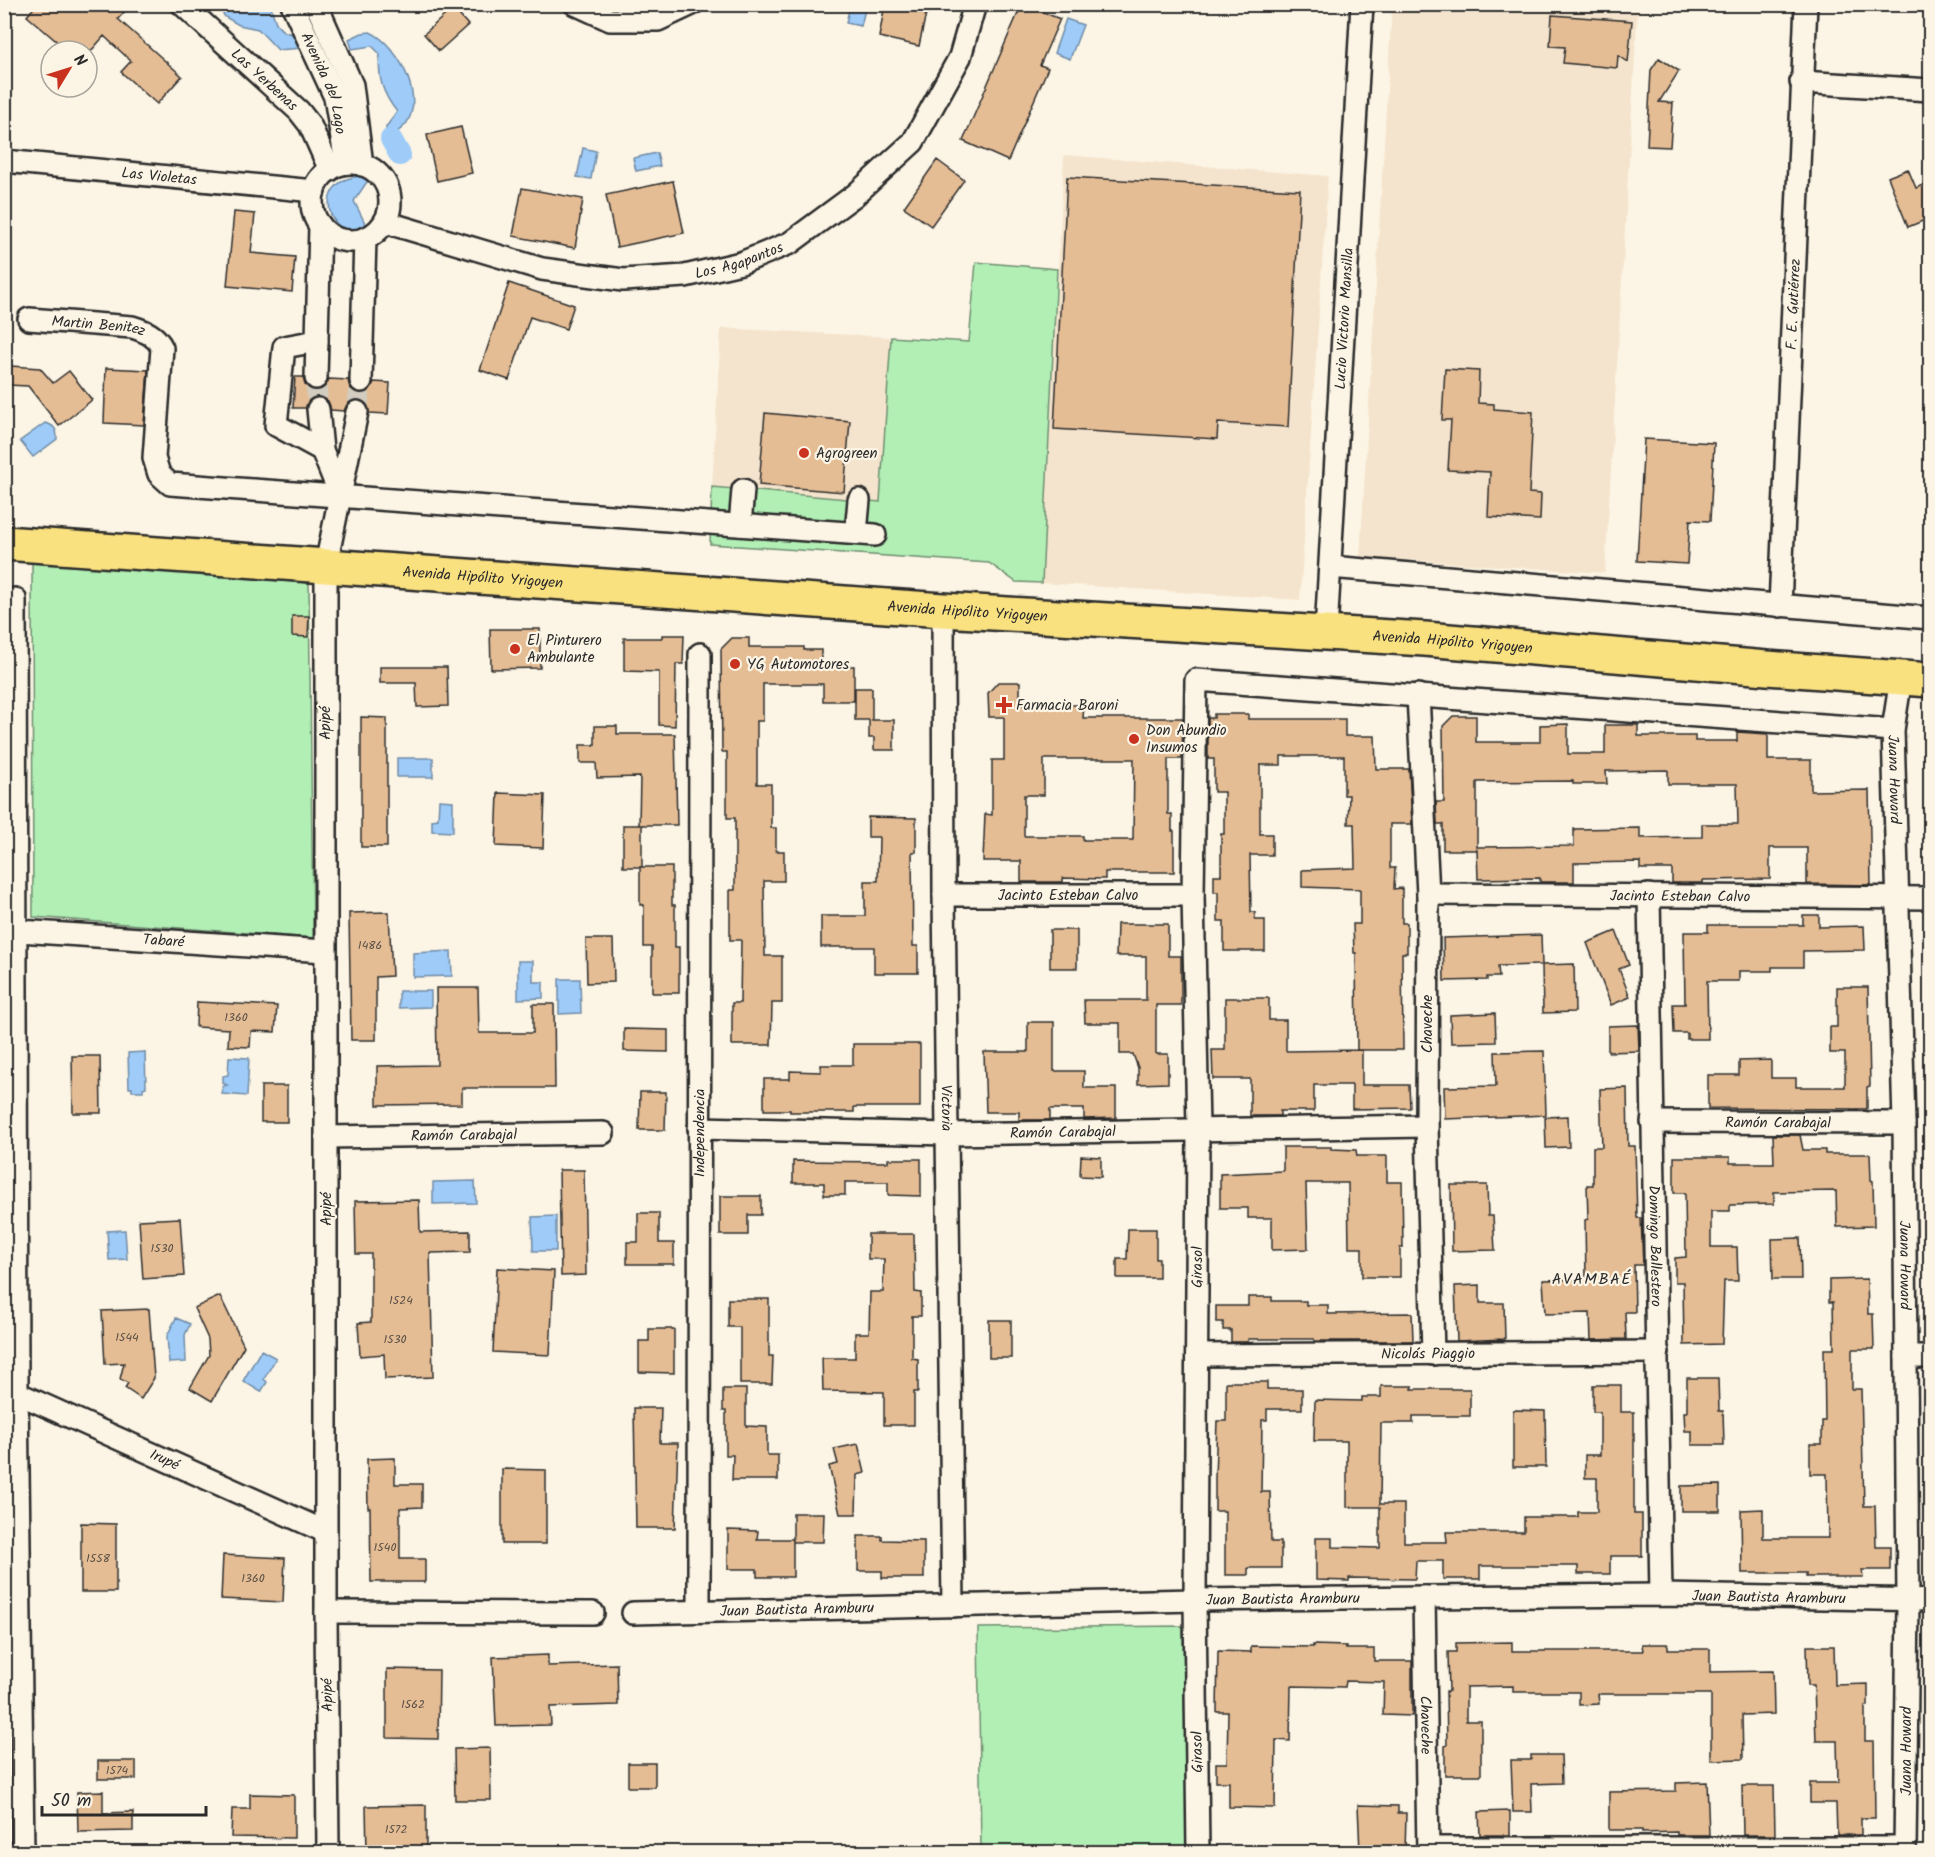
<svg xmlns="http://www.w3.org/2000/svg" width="1935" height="1857" font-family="Kalam,sans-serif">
<rect width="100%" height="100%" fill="#fcf5e5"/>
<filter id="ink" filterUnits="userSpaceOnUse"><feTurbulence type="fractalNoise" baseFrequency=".0167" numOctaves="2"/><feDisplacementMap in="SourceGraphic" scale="12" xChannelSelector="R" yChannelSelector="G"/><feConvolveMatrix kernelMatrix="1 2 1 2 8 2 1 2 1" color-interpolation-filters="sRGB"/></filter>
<g filter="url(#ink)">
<path fill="#f5e4cd" d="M1392,5H1638L1605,573L1360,557Z
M1064,155L1328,176L1300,600L1042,583Z
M721,328L891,337L880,502L712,487Z"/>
<path fill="#b2efb5" stroke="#6e8d70" stroke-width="1.5" d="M976,262L1057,269L1042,583L1016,582L989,563L710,544L712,487L880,502L891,337L969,342Z
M32,560L309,583L313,938L33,917Z
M1183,1626L1187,1852H981L978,1628Z"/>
<path fill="#9ecbf8" stroke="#708ba6" stroke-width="1.5" d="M217,5H271C274,20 277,33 294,34L302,48L278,50L258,29L239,25L225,17Z
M850,5H866L861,26L846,23Z
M1066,19L1083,25L1070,59L1054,53Z
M370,32C400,45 433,110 397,132L396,138L386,139V127L397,112C383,94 377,78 380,54L372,46L352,49L349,39L362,33Z
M583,148L596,151L591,179L577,177Z
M657,153L660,166L636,171L633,158Z
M360,176L369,179L354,201L368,229C363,230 358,232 353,232C324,229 316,180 360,176Z
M45,423C54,425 57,429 57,439L33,457L20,441Z
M397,758H433V777H397Z
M439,800L453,801V832L432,831V820L438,819Z
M451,951L452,976L413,977V953Z
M518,961H533V982H543V998L518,999Z
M559,979H580L581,1013L559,1014Z
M399,991H431V1007L399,1008Z
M145,1052L146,1087L143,1088V1091H132V1088H129L128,1053Z
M229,1057L249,1058L247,1096L222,1094L223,1086L227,1085L223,1083V1076L228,1075Z
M475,1181L476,1203L433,1204V1182Z
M556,1216V1251H533L532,1217Z
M125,1230L127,1259L109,1260L107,1231Z
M176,1318L190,1324L185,1335L186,1362L169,1363L167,1336Z
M261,1350L276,1358L264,1379L267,1382L261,1392L243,1381Z"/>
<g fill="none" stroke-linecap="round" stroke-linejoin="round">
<path stroke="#9ecbf8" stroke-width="22" d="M391,139L400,155"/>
</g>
<path fill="#e5bd95" stroke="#2b2b2b" stroke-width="1.5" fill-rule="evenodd" d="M37,4H131L118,19L182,76L157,104L121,72L131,61L104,36L91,51H68L27,16Z
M885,4H928L919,46L879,37Z
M1022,4L1060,19L1040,65L1048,68L1008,161L963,141Z
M453,8L468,25L439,51L424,34Z
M1552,15L1632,21L1628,62L1618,55L1617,68L1563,63L1565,47L1550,46Z
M1659,58L1679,71L1659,102L1673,103L1670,147L1647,146L1651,70Z
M461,127L472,173L437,181L427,135Z
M937,160L964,180L931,226L904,207Z
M1908,169L1916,188L1930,182V218L1908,227L1888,177Z
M1067,177L1300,190L1288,427L1218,423L1217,439L1054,429Z
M673,181L684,233L617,247L606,195Z
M522,188L583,199L575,248L513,236Z
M234,212L255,214L251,253L295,257L292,292L227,286Z
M509,283L574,305L566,329L530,317L509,380L480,370Z
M10,366L40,368L53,383L69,371L92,400L59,426L28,386L8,385Z
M106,368L148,370L144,425L104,423Z
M1445,369L1479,371L1478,403L1494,404V409L1533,412L1529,493L1541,494L1540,520L1488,517L1490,472L1448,470L1451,420H1442Z
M295,377H303L305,385L315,391L323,389L329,379L348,380L350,388L360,394L368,392L374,382L390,383L388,414L369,413L366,403L359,399L348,403L344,411L331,410L328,401L317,396L310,399L306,408H293Z
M765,413L850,421L844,492L759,485Z
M1644,439L1714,443L1710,521L1690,520L1687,564L1637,561Z
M292,616H309L308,637L292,636Z
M490,629H540V668L491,669Z
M662,635H684L683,664H676L675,726L659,725V672L624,671V638H662Z
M732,638H749V647H804V650H821V666H854V701H823V684H763V721H757V784H771V828H776V851H784V881H764L765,956H782V1003H772L771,1045H732V1003H740L741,940H730V890H735V818H727V752H722L721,649Z
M380,667H447L448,706L417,707L416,683H380Z
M998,682H1020V705H1084L1083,718H1183L1182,759H1168V814H1172V831H1174V872H1105V879L1063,878V882H1021V861H983L985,814L992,815V760H1004V717H989L988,693ZM1044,759H1134L1133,840H1083V836H1024V795H1044Z
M855,688H872V720H894V750H874V738H869V720H855Z
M1214,714H1248V719H1345V736H1375L1376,769H1409L1412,824H1390V868H1395L1394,889L1402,888V923H1407V953H1402L1403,1050H1357L1356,953H1354L1353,924H1360V889L1302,887V870L1355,868L1354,824H1348L1349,795H1344V756H1281V765H1260V834H1272V855H1250L1251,912H1255V920H1265V951H1224V921H1218V892H1214V875H1221V834H1224V792H1214V759H1208V718H1214Z
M1453,716H1476V742H1540V725L1568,724V754H1605V725H1638V736H1695V741H1737V732L1768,734V760H1811V791L1869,790L1871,885L1807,884V848H1770V879L1703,880V883H1672V869H1640V862L1574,863V882H1540V878L1478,879L1477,850H1443V824H1437L1436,802H1444L1443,726ZM1668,770V784H1737L1738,824H1702V837L1640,838V828L1574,829V846L1477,847V782L1573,781V784H1607L1606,771Z
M361,717L387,718V847H361Z
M595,726H617V734H675L677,825H639L640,777L597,778L596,763H580V745H595Z
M498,793L545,795L543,848L496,846Z
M868,817L916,818V852H912L913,946H918V973H874V947H821V916H865V881H878L879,837H868Z
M623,825H642V867H623Z
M640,867H672V905H675V947H679V993H652V947H644V905H640Z
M389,912L392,976L376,977V1040H351L349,913Z
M1803,915H1819V927L1864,926L1865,950L1803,951V967H1772V971H1739V981H1707L1708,1039H1687V1033H1674L1673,1004H1685L1684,932H1708V925H1803Z
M1117,924H1168V956H1181V1005H1156V1054H1168V1083L1138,1084V1068L1133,1054H1120V1023H1085L1084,1000H1146V956H1116Z
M1050,930H1077V968H1050Z
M1616,931L1629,965L1619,969L1630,997L1611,1005L1587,943Z
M1541,935L1542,965L1498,966L1499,977H1487V980L1444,981L1443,938Z
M586,939H613L614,982L587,983Z
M1574,964L1575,1012L1543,1013L1542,965Z
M1837,987H1868L1870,1086L1867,1087V1109L1708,1108V1075H1739V1061L1771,1060V1078H1796V1087H1845V1053H1830V1027H1837Z
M436,988H478L479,1033H533V1004H554L555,1088H462V1104L377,1105V1066L437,1065Z
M1225,998H1269V1020H1286V1051L1362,1050V1085H1409L1410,1108L1352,1109V1085H1314V1111H1280V1116H1250V1079H1213L1212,1050H1225Z
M197,1002L277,1006L275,1032L251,1031L250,1047L228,1046L229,1029L196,1027Z
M1495,1013L1496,1042L1451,1043L1450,1015Z
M1028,1022H1054V1071H1084V1088H1116V1118L1084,1119V1109H1050V1120H1019V1112H986L984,1052H1028Z
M1638,1025L1639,1051L1608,1052V1026Z
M624,1029L668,1030V1052L624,1051Z
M853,1044H920V1107H854V1112H790V1110H764V1079H790V1071L821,1072V1065H853Z
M1544,1051L1546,1115L1445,1119L1444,1087L1496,1086L1495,1052Z
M72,1056H100L101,1113H73Z
M261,1086H287V1122H261Z
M1627,1088L1628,1146H1635L1637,1218H1641L1643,1265H1634L1635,1312H1625L1626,1339L1591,1340L1590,1313L1545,1314L1543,1280L1586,1279L1585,1220L1588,1219L1587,1185H1593V1147H1602L1600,1089Z
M640,1092H666L665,1130H639Z
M1568,1116L1569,1147L1546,1148L1545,1117Z
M1773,1135H1800L1803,1150H1825V1154H1870L1871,1180L1873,1181L1874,1226L1837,1227L1836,1191L1774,1192V1204L1730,1205V1211H1711V1247H1737L1738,1281H1724L1722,1344L1684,1345L1683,1282H1675V1258L1686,1257L1685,1193H1674V1157H1730V1163H1774Z
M1283,1147H1331V1149L1356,1150L1357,1156H1387V1182H1402L1403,1248H1400V1277H1362V1248H1349L1348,1183H1306L1308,1249L1272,1250V1218H1248V1208H1220V1174L1283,1171Z
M1081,1156L1101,1157V1177L1080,1176Z
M888,1159H921V1196L888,1195V1182H845V1195H824V1183H793V1161L888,1162Z
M559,1170H584L586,1275L561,1276Z
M1451,1185H1487L1488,1216H1493L1495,1250L1452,1251Z
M720,1196H761V1215H748V1235H720Z
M419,1200L420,1232L470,1231V1252L430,1253L433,1377L385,1379L384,1354L360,1356L358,1323L371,1322V1254H356L355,1201Z
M638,1213H659V1243H674V1264H627V1242H638Z
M180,1218L184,1276L143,1279L139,1220Z
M1128,1229H1156V1259H1159V1278H1117V1259H1127Z
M868,1234H914L915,1292L921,1293V1316H912V1358L918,1359V1392H914V1425H884V1392L823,1391L822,1358H855V1333H869L870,1292H883L884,1259H868Z
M1800,1238L1801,1279H1773L1772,1239Z
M497,1268L554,1271L550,1355L493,1352Z
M1867,1279L1868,1314H1873L1874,1349H1852V1389H1861L1864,1506H1875L1876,1547H1890V1570H1862L1863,1577H1806V1573H1742L1741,1510L1763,1509V1538H1828L1827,1474H1810V1444H1822V1421H1825L1824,1349H1834L1833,1302H1829V1280Z
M1480,1285V1303H1504L1505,1339L1457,1341L1455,1286Z
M220,1296L244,1346L212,1401L190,1388L209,1355L208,1339L194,1308Z
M1248,1297H1272V1301H1306V1305H1328V1314L1412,1313L1413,1341H1314V1339H1248V1342H1231V1330H1223V1322H1216V1306H1248Z
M728,1299H769V1356H773L772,1384H740V1327H728Z
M149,1309L154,1378L141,1399L125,1388L128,1383L120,1379L124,1363L105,1364L102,1311Z
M989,1320H1011V1358H989Z
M649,1329H674V1373L639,1372V1341H649Z
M1687,1378H1718L1719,1411H1723L1724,1445H1692V1431H1685L1684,1412H1687Z
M1226,1382H1267V1389H1302V1409H1267V1420H1262L1261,1492H1270L1271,1542H1281V1568H1248V1575H1225V1511H1215V1478L1217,1421H1226Z
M1593,1385H1621V1412H1634V1514H1642V1556H1610V1574H1578V1566H1480V1579H1443V1561H1416L1415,1579L1349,1578V1581L1316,1580V1538H1332V1547L1380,1548V1507H1347V1441H1314L1315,1400L1362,1401V1397H1381V1386H1413L1412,1389H1470V1416H1413V1423H1381L1380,1504H1404V1542H1447L1446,1532H1524V1517H1578V1512H1597V1478H1585V1455H1600V1412H1593Z
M723,1389H746V1426L767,1427V1455H778V1480H732L733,1455H726V1411H723Z
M634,1408H661L660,1443H678L675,1528H636Z
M1513,1410L1545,1411L1546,1467H1513Z
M858,1444L865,1473L857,1475L856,1514H840L829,1466L838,1464L834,1449Z
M395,1458V1484H422V1507L400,1508V1559H425V1582H371L370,1508H368L367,1459Z
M502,1469L546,1470V1544H502Z
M1720,1485V1511H1681V1486Z
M793,1513H824L823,1542H793Z
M81,1523L116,1524V1592H81Z
M728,1530L758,1531L757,1539H793V1577H757V1569H728Z
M858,1536H882V1540L924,1541V1578H882V1571H858Z
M223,1555L285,1558L283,1602L221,1599Z
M1512,1642V1651H1643L1642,1644H1668V1649H1710V1672L1773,1671L1774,1714L1742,1715L1743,1759L1711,1760V1694H1598L1599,1704L1579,1705V1692H1513V1686L1466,1687V1721H1481V1775H1445V1746L1447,1745L1446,1691H1449L1448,1652H1456V1643Z
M1313,1645L1346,1646V1649H1374V1661H1412V1716L1383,1715L1384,1682L1346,1681L1345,1687L1291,1686L1290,1741L1276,1740L1275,1808L1229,1807V1782H1216V1763H1227L1228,1712H1217L1218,1651L1251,1652V1646L1313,1647Z
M1807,1646H1834L1835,1685L1868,1684V1706H1865V1741H1874L1875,1818H1861V1835H1837L1836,1803H1810V1783H1838L1837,1741H1816L1814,1685H1808Z
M548,1655V1666L617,1664L618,1705L550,1707L551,1725L496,1726L493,1657Z
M387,1669L439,1670L438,1739L387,1738Z
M490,1748L491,1800H455L454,1749Z
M1531,1755H1561L1562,1783L1531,1784L1532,1812H1513L1511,1760H1531Z
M98,1761H136V1779H98Z
M628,1763H655V1787H628Z
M1707,1782L1709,1835H1677V1832L1642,1833V1830H1609V1792L1676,1791V1783Z
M1742,1786H1774L1775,1835H1743Z
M103,1791V1813L133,1812V1831L78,1832L77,1792Z
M250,1794L294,1795V1838L231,1837L232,1809H250Z
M426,1805V1852H367L366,1806Z
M1358,1805L1398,1806V1813H1406L1405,1852H1360Z
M1510,1811V1835H1480L1479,1812Z"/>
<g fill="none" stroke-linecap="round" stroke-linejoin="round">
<path stroke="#d2cdc0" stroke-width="21" stroke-dasharray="21 10" stroke-linecap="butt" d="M316,378L318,409
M357,412L361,381"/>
<defs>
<g id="street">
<path id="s1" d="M182,4L299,111L310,125L330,170"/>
<path id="s2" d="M292,4L335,97L346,163"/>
<path d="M316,4L352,85L362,165"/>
<path d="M575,4L610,20H658L692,4"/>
<path d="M1801,82L1930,90"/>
<path id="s3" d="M4,161L314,191"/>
<circle cx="351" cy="202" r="39"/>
<path id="s4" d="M385,222L542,269L623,280L685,276L741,263L790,243L855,195L913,142L960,57L975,4"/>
<path id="s5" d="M29,319L132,327C145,331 156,335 162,348L154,458L159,474L170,484L875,535"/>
<path d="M317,341L284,347L276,425L322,450"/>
<path d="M316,378L320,225"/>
<path d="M361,381L365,238"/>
<path d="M318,409L322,450L341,497"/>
<path d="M740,525L743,490"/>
<path d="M856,533L859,500"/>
<path d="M1330,567L1930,618"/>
<path d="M15,599L17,1393L23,1852"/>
<path id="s6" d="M1780,606L1806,4"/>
<path id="s7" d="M943,610L944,895L953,1606"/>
<path id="s8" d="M1326,632L1362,4"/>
<path id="s9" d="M1901,678L1893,730L1904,1123L1908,1600L1905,1852"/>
<path d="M1418,695L1428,894L1427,1126L1433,1354"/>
<path id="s10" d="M1428,894L1930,898"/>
<path id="s11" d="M944,895H1193"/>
<path id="s12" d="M1649,895C1652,1129 1659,1362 1661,1595"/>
<path id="s13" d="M4,930L325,951"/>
<path id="s14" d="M1652,1122L1904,1123"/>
<path id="s15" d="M699,1128L948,1134L1427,1126"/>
<path id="s16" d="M326,1137L603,1133"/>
<path id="s17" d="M1197,1355L1658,1352"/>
<path d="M1906,1357H1930"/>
<path id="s18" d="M6,1388L326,1532"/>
<path id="s19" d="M1424,1597L1428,1852"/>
<path id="s20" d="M699,1611L700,654"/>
<path d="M326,1612L593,1613"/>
<path id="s21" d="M633,1613L1195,1600L1424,1597L1661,1595L1930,1600"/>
<path d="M1428,1848H1905"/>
<path d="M328,1852L326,1612V565L357,412"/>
<path id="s22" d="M1198,1852L1195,1600L1198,1128L1193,895L1196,680L1893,730"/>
</g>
<g id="primary">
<path id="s23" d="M4,543L943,610L1425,639L1767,668L1930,680"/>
</g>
</defs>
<use href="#street" stroke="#2b2b2b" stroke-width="26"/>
<use href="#primary" stroke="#2b2b2b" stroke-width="38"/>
<use href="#street" stroke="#fcf5e5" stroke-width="21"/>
<use href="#primary" stroke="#fae180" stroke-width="33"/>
</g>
</g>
<g fill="#c8321e" stroke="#fcf5e5" stroke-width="2">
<circle cx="804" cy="453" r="6"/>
<circle cx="515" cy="649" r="6"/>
<circle cx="735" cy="664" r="6"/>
<path d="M1001 696h6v6h6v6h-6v6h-6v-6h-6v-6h6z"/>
<circle cx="1134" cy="739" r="6"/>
</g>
<g text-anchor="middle" stroke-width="4.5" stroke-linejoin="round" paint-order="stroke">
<g font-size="12" fill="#5a5046">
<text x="370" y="949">1486</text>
<text x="236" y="1021">1360</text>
<text x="162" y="1252">1530</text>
<text x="401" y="1304">1524</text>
<text x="127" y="1341">1544</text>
<text x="395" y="1343">1530</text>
<text x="385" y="1551">1540</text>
<text x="98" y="1562">1558</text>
<text x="253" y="1582">1360</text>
<text x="413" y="1708">1562</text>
<text x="117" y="1774">1574</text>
<text x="396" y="1833">1572</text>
</g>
<g font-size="15" fill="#2b2b2b" stroke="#fcf5e5">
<text dy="5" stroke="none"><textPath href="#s1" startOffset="112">Las Yerbenas</textPath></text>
<text dy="5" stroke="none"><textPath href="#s2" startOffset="86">Avenida del Lago</textPath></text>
<text dy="5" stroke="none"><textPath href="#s3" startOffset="156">Las Violetas</textPath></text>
<text dy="5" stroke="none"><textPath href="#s4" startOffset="364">Los Agapantos</textPath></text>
<text dy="5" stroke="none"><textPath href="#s6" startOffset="302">F. E. Gutiérrez</textPath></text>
<text dy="5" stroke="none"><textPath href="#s8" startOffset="314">Lucio Victorio Mansilla</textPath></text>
<text dy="5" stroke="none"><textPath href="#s5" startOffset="70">Martin Benitez</textPath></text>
<text dy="5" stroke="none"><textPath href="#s23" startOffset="480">Avenida Hipólito Yrigoyen</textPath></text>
<text dy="5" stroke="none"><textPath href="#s23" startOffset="966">Avenida Hipólito Yrigoyen</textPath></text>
<text dy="5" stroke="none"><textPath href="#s23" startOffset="1452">Avenida Hipólito Yrigoyen</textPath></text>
<text transform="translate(325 723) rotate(-90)" y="5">Apipé</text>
<text dy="5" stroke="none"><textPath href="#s9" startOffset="102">Juana Howard</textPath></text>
<text dy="5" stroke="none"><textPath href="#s11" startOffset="124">Jacinto Esteban Calvo</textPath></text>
<text dy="5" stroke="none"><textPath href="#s10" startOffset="252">Jacinto Esteban Calvo</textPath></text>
<text dy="5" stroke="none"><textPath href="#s13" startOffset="160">Tabaré</textPath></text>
<text transform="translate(1427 1024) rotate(-90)" y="5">Chaveche</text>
<text dy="5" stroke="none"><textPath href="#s7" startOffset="498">Victoria</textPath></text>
<text dy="5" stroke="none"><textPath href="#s14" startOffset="126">Ramón Carabajal</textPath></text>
<text dy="5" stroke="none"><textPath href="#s15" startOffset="364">Ramón Carabajal</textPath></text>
<text dy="5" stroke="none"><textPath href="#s20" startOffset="478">Independencia</textPath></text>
<text dy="5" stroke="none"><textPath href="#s16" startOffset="138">Ramón Carabajal</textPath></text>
<text transform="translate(326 1209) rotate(-90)" y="5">Apipé</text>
<text dy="5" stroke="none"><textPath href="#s12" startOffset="351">Domingo Ballestero</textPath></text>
<text dy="5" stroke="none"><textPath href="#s9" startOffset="588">Juana Howard</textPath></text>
<text dy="5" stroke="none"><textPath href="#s22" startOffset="585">Girasol</textPath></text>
<text dy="5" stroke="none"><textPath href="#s17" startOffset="231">Nicolás Piaggio</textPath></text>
<text dy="5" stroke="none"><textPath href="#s18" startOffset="174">Irupé</textPath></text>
<text dy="5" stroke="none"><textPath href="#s21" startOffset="1136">Juan Bautista Aramburu</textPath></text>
<text dy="5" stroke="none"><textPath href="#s21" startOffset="650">Juan Bautista Aramburu</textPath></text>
<text dy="5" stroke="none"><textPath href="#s21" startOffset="164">Juan Bautista Aramburu</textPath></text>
<text transform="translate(327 1695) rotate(-91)" y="5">Apipé</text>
<text dy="5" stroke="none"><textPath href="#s19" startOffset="128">Chaveche</textPath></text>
<text transform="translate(1906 1751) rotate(-90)" y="5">Juana Howard</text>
<text transform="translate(1197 1752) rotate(-91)" y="5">Girasol</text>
</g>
<g font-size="15" fill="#2b2b2b" stroke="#fcf5e5" text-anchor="start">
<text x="816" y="458">Agrogreen</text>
<text x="527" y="645">El Pinturero<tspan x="527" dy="17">Ambulante</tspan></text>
<text x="747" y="669">YG Automotores</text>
<text x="1016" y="710">Farmacia Baroni</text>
<text x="1146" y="735">Don Abundio<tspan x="1146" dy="17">Insumos</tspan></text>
</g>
<g font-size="16" letter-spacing="1.5" fill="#2b2b2b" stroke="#fcf5e5">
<text x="1592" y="1284">AVAMBAÉ</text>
</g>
</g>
<rect width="1935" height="1857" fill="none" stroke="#fcf5e5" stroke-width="24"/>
<rect x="12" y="12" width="1911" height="1833" fill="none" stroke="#2b2b2b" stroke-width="2" filter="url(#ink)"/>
<g transform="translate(69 69) rotate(52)"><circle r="28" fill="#fcf5e5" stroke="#a8a49b" stroke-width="1.5"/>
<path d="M0-4.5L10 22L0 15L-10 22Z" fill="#c8321e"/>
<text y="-9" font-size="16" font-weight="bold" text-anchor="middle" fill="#2b2b2b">N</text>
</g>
<path d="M42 1806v9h164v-9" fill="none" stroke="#2b2b2b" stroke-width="3"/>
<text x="51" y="1806" font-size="18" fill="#2b2b2b" stroke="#fcf5e5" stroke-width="4.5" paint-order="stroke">50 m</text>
</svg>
